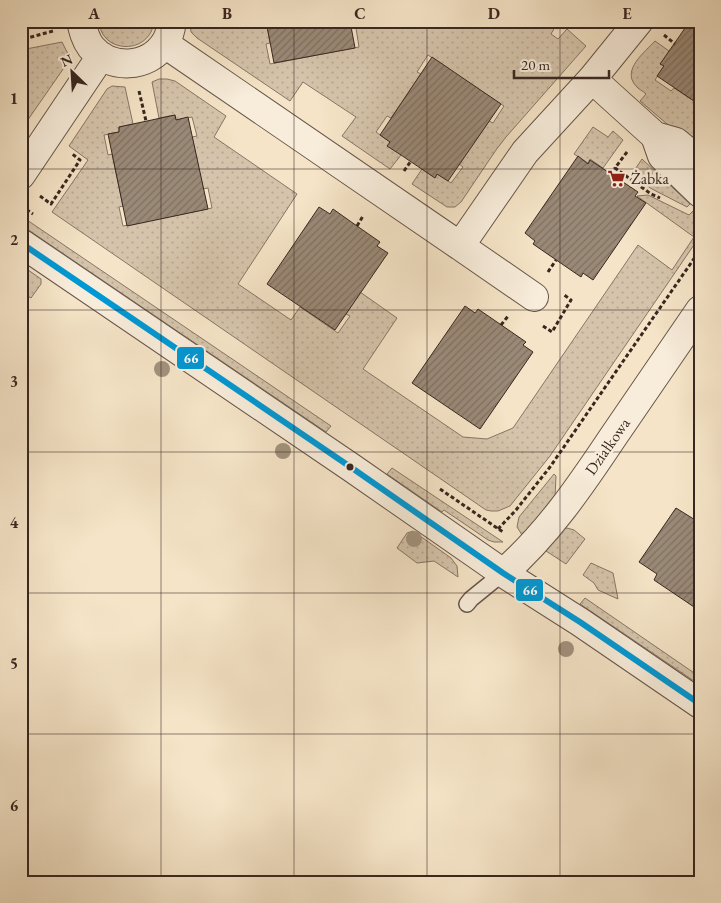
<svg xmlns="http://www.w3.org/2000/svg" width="721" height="903" font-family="'EB Garamond',serif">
<defs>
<pattern id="grass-dots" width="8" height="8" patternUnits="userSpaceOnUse" patternTransform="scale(1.25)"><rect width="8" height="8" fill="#d5c4ab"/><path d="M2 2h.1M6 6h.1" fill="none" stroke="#b8a893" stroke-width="1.8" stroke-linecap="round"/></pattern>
<pattern id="building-hatch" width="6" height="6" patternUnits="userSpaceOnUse" patternTransform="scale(1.25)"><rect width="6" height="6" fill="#9a8977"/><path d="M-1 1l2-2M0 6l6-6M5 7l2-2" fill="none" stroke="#7f7061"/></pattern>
</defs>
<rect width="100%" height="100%" fill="#f5e4c7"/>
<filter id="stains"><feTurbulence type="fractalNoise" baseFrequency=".004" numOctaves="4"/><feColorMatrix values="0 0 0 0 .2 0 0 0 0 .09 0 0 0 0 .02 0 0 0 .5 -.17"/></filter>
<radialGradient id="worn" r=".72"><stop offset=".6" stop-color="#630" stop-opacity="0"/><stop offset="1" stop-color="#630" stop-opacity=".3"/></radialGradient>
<path fill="url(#grass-dots)" stroke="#867666" d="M99,21H154C151,55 101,55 99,21Z
M190,21H266L270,43L266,44L270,64L359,47L356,28H351L350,21H560L563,23L558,29L555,27L551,34L558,39L567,29L586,46L506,137L496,150L461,202L455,207H447L412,184L422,169L435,178L437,174L451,183L463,167L459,164L489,121L493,123L504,106L428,55L417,72L421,74L391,118L387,116L376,132L390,142L401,155L390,169L342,136L356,117L303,82L290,101L197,38L191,32Z
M655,41L669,51L664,66L655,80L671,91L674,88L700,105V152L640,101L646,94C643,91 638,89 636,86C621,70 645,52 655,41Z
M62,42L68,54V62L25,124L21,121V84L27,83L24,67L28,66L26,49Z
M159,79H167L175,81L226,116L214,137L297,194L238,284L291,320L300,307L338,333L350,316L346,314L360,292L397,318L363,369L463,437L487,439L513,428L638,245L672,270L694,237L637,196L648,195L689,215L695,209L700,214V236L550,456L510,506L498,511H491L486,510L52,212L88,160L69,146L107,89L112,86L125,87L133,124L119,127V132L104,135L108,155L112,154L123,206L119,207L123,226L212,208L208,188L203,189L192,137L197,136L192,117L176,120L175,115L159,118L152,82Z
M593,127L608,137L613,131L623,140L603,168L590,159L588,163L574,154Z
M642,159L690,204L687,207L652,189L631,175Z
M21,217L27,220L331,426L326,432L27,229L24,226Z
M21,265L41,279V284L31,298L21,292Z
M392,468L503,542H494L488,540L444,510L442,512L387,474Z
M554,474L556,476L555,497L522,535L517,527L519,517Z
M567,528L574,530L585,539L566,564L546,551L561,530Z
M413,531L451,558L457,566L458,577L434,561L417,563L397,548L407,533Z
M591,563L613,573L618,599L598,590L594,583L583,575Z
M585,598L700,677V685L580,604Z"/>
<path fill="url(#building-hatch)" stroke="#382720" d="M266,21H350L355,48L274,63Z
M690,21H700V105L657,76L664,66L660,64Z
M432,57L501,104L448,181L437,174L435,178L401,155L387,146L390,142L380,135Z
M175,115L176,120L188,117L208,209L127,226L108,134L119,132V127Z
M578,156L588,164L590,160L638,192L635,196L646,203L593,280L583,273L581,277L533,244L535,241L525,233Z
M319,207L330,214L333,209L357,226L380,242L377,246L388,253L335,330L267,284Z
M465,306L475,313L478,309L526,342L523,345L533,352L480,429L412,383Z
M676,508L700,523V611L654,580L657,574L639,562Z"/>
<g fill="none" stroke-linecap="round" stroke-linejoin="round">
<defs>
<path id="lane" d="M467,604L471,599L503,573"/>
<path id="street" d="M81,21C83,30 85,39 91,47C110,70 148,69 165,43C169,37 171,29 172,21
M165,44L460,246L525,152L592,79L639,21
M592,79L655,136L676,142L700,162
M655,136L662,156L700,193
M21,175L101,56
M21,243L352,468L503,573L580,622L700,704
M460,246L534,297
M503,573C547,535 581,485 613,437C642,395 671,352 700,310"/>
</defs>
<use href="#lane" stroke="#67564a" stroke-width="18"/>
<use href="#street" stroke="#67564a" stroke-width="30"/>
<path stroke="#382720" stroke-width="3" stroke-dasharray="4 2.5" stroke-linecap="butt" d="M567,21L576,29
M664,35L675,44
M24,39L53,31
M139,91L146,121
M627,152L615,168L651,194L660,198
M404,171L411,161
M40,196L51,204L80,160L71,153
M21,206L33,214
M357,226L363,216
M548,272L556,260
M501,325L509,315
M543,326L552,332L571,300L563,294
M440,489L503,532
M498,529L516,510L550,467L700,250"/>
<use href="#lane" stroke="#f8eddb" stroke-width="15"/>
<use href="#street" stroke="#f8eddb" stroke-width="28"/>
<defs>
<path id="bus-1" d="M21,243L352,468L503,573L580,622L700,704"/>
</defs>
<use href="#bus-1" stroke="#f8eddb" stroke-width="10"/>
<use href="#bus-1" stroke="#0098d4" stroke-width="6"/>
</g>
<g fill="#a2927e">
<circle cx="162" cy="369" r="8"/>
<circle cx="283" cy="451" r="8"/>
<circle cx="414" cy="539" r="8"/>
<circle cx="566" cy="649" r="8"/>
</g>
<path fill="none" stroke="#382720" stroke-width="1" stroke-opacity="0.55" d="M161,21V882M294,21V882M427,21V882M560,21V882M21,169H700M21,310H700M21,452H700M21,593H700M21,734H700"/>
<defs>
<symbol id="supermarket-bare" viewBox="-9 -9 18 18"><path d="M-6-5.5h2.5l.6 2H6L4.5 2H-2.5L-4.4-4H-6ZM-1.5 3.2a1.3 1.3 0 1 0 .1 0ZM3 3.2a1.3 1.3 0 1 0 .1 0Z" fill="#8f2418" stroke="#f8eddb" stroke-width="2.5" paint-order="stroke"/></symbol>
</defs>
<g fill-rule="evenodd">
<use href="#supermarket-bare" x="604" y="166" width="25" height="25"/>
</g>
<circle fill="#382720" stroke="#f8eddb" stroke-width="2" cx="350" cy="467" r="4.5"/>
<g text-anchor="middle" stroke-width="5" stroke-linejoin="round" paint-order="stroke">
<g font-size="16" fill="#382720" stroke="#f8eddb" text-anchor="start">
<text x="631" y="184">Żabka</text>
</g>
<g font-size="16" fill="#382720" stroke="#f8eddb">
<text transform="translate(607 446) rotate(-55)" y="6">Działkowa</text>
</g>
</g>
<g stroke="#f8eddb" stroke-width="2">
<rect x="176" y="346" width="29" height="24" rx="5" fill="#0098d4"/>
<rect x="515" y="578" width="29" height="24" rx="5" fill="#0098d4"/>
</g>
<g font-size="14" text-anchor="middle" font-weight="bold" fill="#fff">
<text x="191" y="363">66</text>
<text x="530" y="595">66</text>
</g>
<rect width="721" height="903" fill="none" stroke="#f5e4c7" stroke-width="55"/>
<g transform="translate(72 72) rotate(335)" stroke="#f8eddb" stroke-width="4" paint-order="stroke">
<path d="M0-4L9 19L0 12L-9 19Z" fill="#382720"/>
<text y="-8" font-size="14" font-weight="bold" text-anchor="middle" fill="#382720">N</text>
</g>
<path d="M514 70v8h95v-8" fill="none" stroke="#382720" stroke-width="2.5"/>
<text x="521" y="70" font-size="15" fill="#382720" stroke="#f8eddb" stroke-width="4" paint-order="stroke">20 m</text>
<rect x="28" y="28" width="666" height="848" fill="none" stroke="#382720" stroke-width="2"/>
<g font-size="16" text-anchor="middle" font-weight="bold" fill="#382720">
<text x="94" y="19">A</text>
<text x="227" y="19">B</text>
<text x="360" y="19">C</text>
<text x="494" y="19">D</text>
<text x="627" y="19">E</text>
<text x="14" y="104">1</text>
<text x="14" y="245">2</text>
<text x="14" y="387">3</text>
<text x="14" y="528">4</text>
<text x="14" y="669">5</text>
<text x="14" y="811">6</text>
</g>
<rect width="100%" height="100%" filter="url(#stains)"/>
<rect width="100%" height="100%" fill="url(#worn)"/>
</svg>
